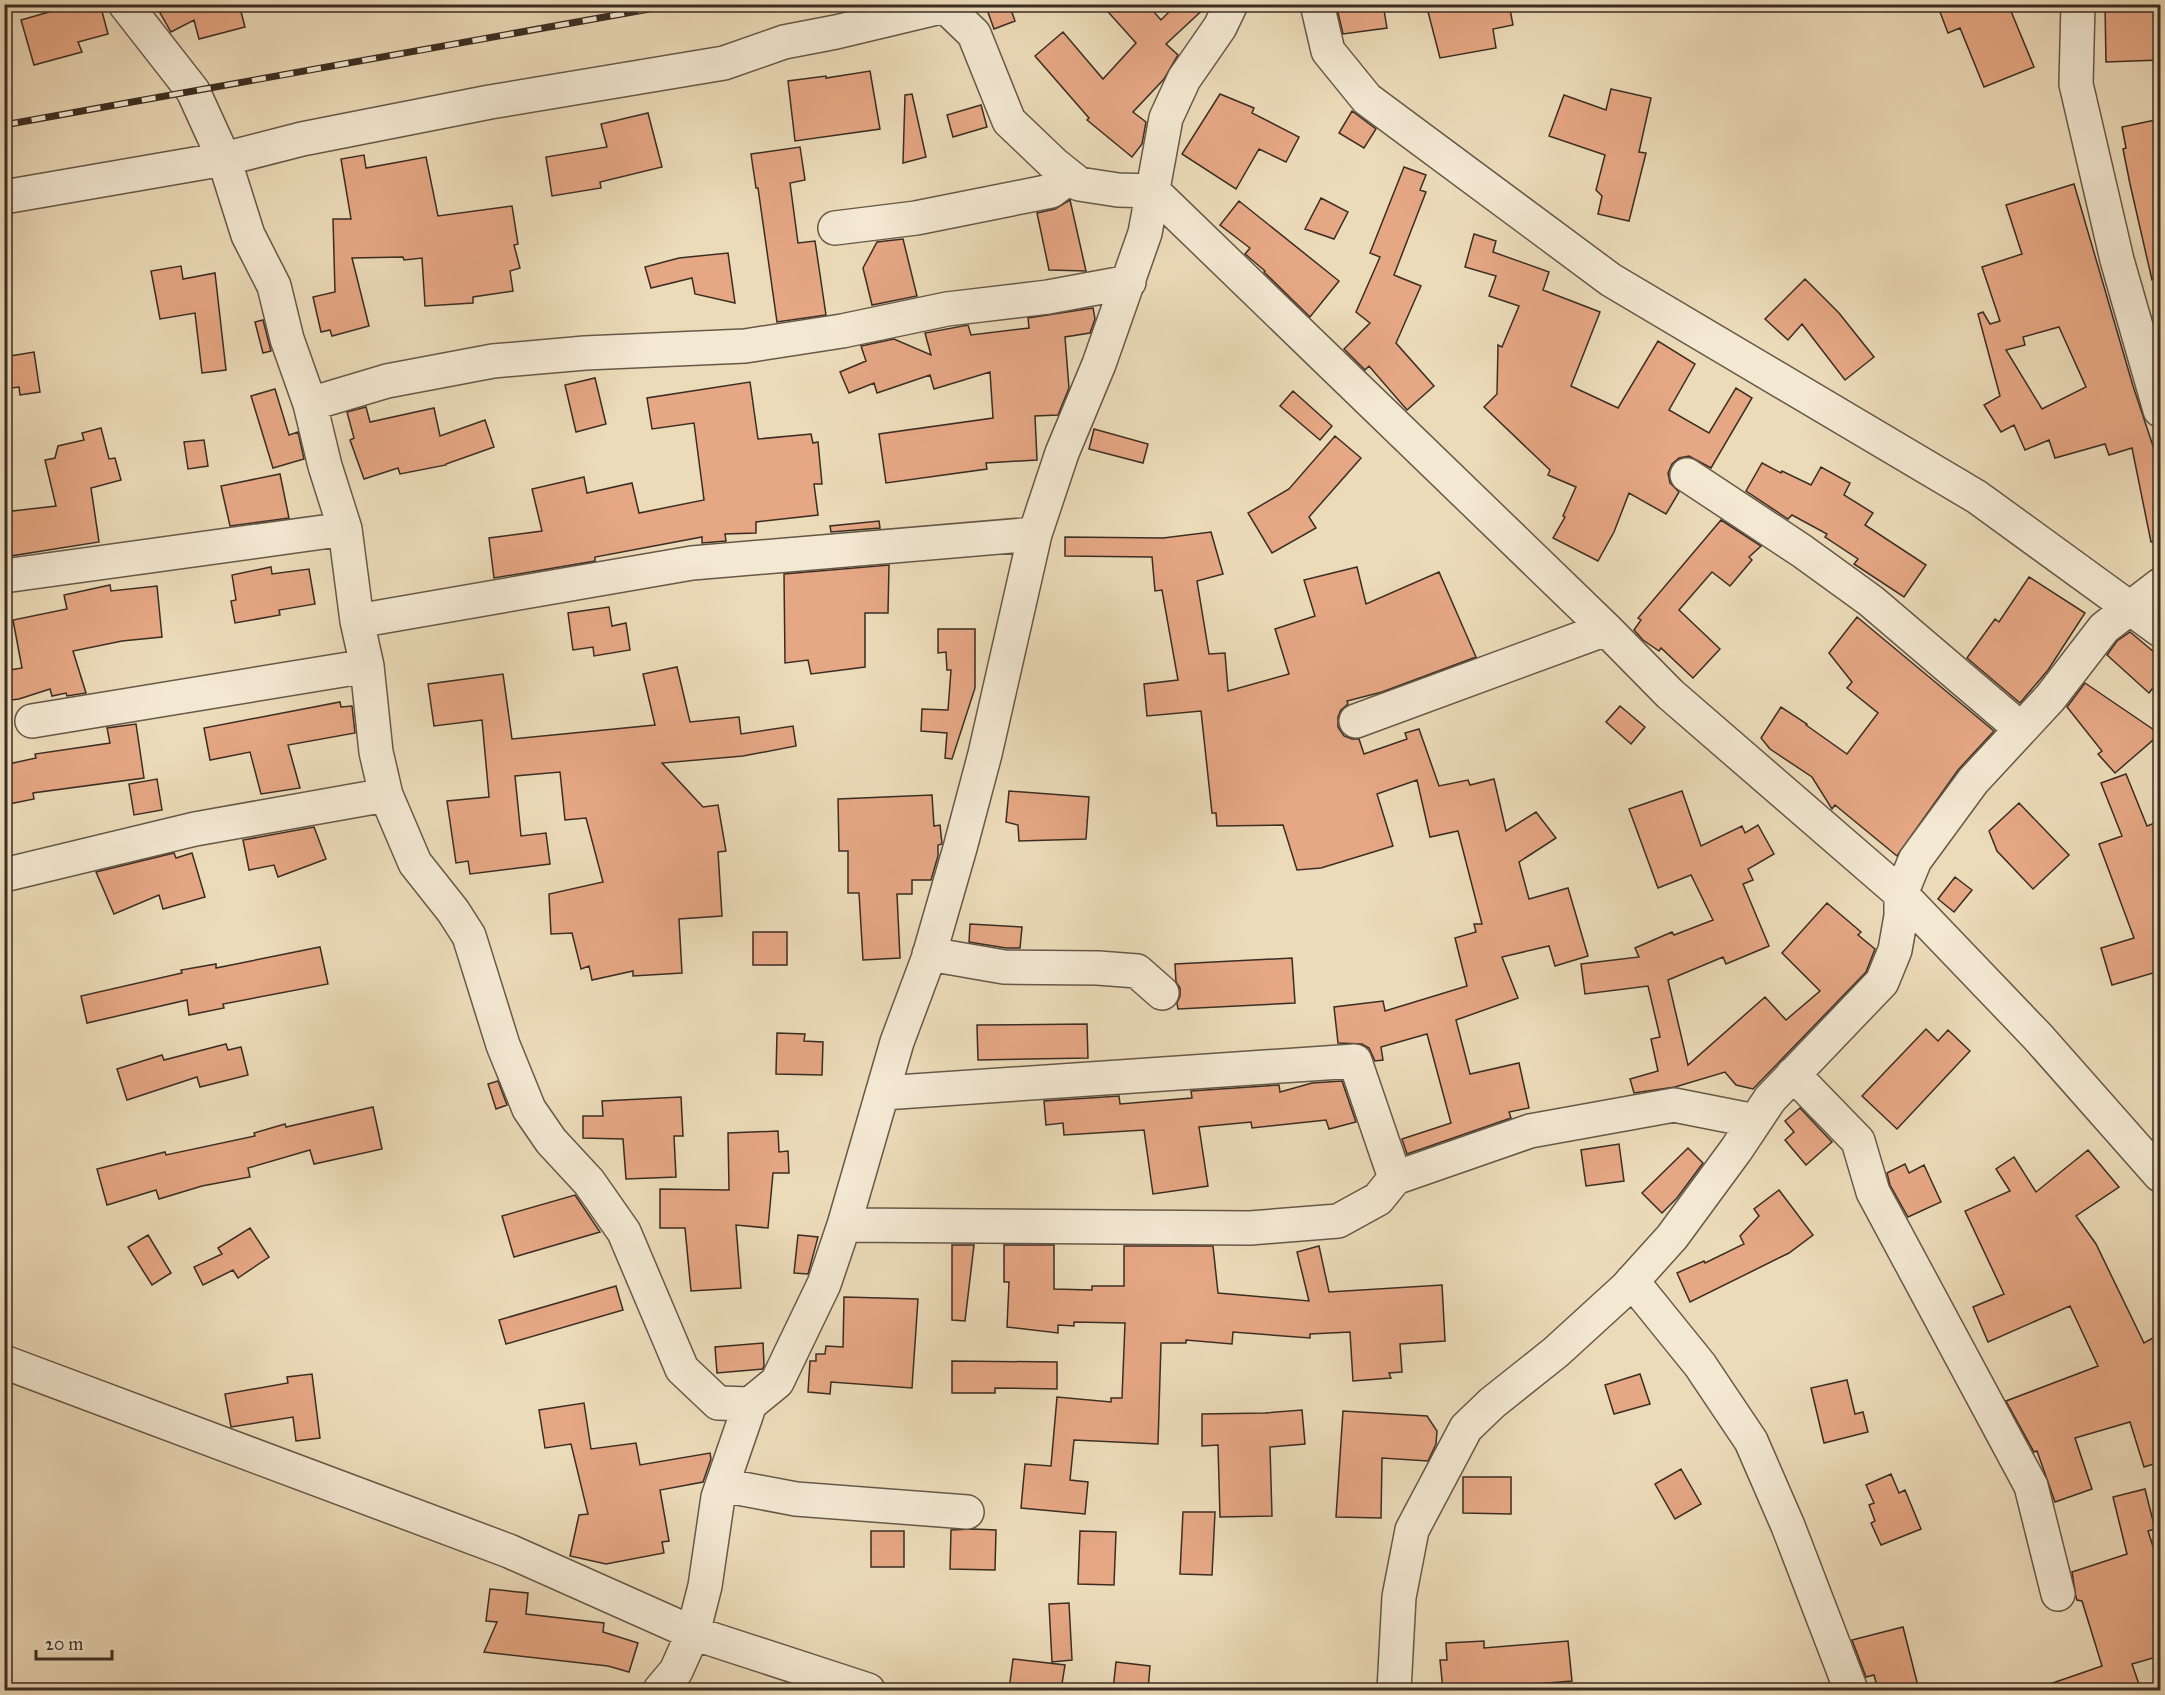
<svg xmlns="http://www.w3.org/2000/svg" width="2165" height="1695" font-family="'IM FELL Great Primer',serif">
<rect width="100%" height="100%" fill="#ecdbb9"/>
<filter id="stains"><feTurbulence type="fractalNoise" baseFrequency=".00333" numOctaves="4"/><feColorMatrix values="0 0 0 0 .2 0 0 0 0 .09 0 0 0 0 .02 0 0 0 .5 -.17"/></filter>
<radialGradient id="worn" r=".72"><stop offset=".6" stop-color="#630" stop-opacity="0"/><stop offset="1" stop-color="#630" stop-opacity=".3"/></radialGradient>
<path fill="#e6a784" stroke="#3b2d23" stroke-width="1.5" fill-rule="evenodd" d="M77,4H100L108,34L78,42L82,52L34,65L21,20Z
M155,4H239L245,27L199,39L194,20L171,32Z
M985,4H1009L1015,21L994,29Z
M1101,4H1147L1161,20L1177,4H1209L1166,44L1178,55L1164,79L1133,112L1146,122L1142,144L1132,157L1087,120L1089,118L1035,56L1063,32L1103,79L1136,43Z
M1336,4H1383L1387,28L1343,34Z
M1426,4H1509L1513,25L1493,29L1496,48L1440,58Z
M1958,4H2008L2034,67L1984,87L1960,28L1948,33L1940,12Z
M2105,4H2160V60L2106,62Z
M870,71L880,129L795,141L788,81L826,76V78Z
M1611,89L1651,98L1639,152L1646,153L1629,221L1598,214L1602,196L1596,190L1605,155L1549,136L1564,95L1606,110Z
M912,94L926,157L903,163L905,95Z
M1220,94L1254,108L1252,113L1299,137L1286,162L1259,149L1236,189L1182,154Z
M981,105L987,127L953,137L947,115Z
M1352,111L1376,129L1364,148L1339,133Z
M648,113L662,167L600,182L601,188L552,196L546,157L607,147L601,124Z
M2160,119V279L2152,280L2130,184L2123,149L2126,148L2122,127Z
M800,147L805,180L790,183L798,243L815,241L826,315L777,322L758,188H756L751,154Z
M364,155L366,168L426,157L438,216L512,206L518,244L514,245L520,268L510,271L513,291L473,297V303L425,306L422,258L404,260L403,257L352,258L369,326L332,336L330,330L321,332L313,297L335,292L333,219H351L341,159Z
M1404,167L1426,175L1420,190L1426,192L1394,275L1421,286L1396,343L1434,386L1407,410L1369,366L1365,370L1344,349L1370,323L1356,312L1380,257L1370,253Z
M2074,184L2133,386L2153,446L2160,483V541L2151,542L2132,448L2109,455L2105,444L2055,458L2049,440L2025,450L2014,425L2001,432L1984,405L2000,396L1978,314L1983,312L1990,324L2000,321L1982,267L2022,254L2006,205ZM2059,327L2086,387L2042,409L2006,350L2025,345L2023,337Z
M1321,198L1348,212L1334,239L1305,229Z
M1070,200L1086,271L1049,270L1037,213L1055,209Z
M1239,201L1339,281L1310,317L1264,272L1265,271L1245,254L1250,248L1220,225Z
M1474,234L1496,241L1493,252L1549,272L1543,290L1600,312L1571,386L1618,408L1658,341L1695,364L1669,410L1709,433L1736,388L1752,398L1711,468L1689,456L1679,458L1672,464L1668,473L1670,483L1679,492L1666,514L1629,493L1614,532L1598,561L1553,538L1565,517L1563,516L1576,487L1548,475L1550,470L1484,407L1497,394L1498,345L1502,347L1519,306L1489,296L1496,276L1465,267Z
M903,239L917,296L872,305L863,268L877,242Z
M728,253L735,303L695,294L692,278L651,288L645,267L679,258Z
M181,266L183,279L215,273L226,370L202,373L195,313L160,319L151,271Z
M1805,279L1839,313L1874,357L1845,380L1802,324L1788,340L1765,319Z
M1093,308L1095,319L1090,333L1065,337L1069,388L1058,415L1035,416L1037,460L986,463L987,469L886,483L879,434L993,418L990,372L934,389L930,375L877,393L874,383L849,393L840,372L866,361L861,346L894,339L931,355L925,333L968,325L971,335L1029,328L1028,318Z
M263,320L271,351L263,353L255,322Z
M34,352L40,392L20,395L19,387L4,389V357Z
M595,378L606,424L576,432L565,385Z
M750,382L758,439L811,434L813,443L818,442L822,484H814L818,515L756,522V533L725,534L726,541L702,543V537L595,557V561L494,578L489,538L542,531L532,489L584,477L587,493L632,483L639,513L704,500L694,423L652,429L647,398Z
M275,389L289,435L298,432L304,459L273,468L251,396Z
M1293,391L1332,426L1320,440L1280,406Z
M366,407L370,422L434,408L440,436L485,420L494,447L446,464V465L400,474L398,468L364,479L350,440L354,438L347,412Z
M101,428L109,459L115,458L121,480L91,488L99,542L4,557V512L56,506L45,460L55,458L58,446L84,440L82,433Z
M1094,429L1148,444L1143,463L1089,449Z
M1335,436L1361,458L1309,517L1316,528L1272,553L1248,513L1289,489Z
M204,440L208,466L188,469L184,442Z
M1762,463L1781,473L1782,471L1811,485L1821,467L1850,483L1844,495L1873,513L1865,525L1926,565L1904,597L1854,564L1858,559L1825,537L1827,534L1792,515L1788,519L1746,491Z
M280,474L289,518L230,526L221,486Z
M1721,520L1761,546L1749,557L1752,560L1730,586L1712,572L1679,610L1720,649L1693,678L1661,648L1659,651L1643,640L1634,630L1641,620L1638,618Z
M879,521L880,528L831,532L830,526Z
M1211,532L1223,574L1197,581L1209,654L1225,653L1228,691L1289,674L1275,629L1315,616L1304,580L1357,567L1366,604L1439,572L1476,657L1382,692L1347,701L1348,704L1341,710L1338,717V727L1344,736L1352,739H1359L1364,754L1407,739L1405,733L1419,729L1439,786L1468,780L1470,785L1494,779L1506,831L1536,812L1556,838L1519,862L1529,899L1568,888L1588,956L1555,966L1549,946L1502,957L1518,998L1456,1020L1470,1074L1519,1063L1529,1108L1509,1112L1511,1118L1407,1154L1402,1139L1451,1123L1427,1034L1381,1047L1383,1060L1375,1061L1369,1048L1362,1044L1338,1043L1334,1007L1383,1001L1385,1011L1467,986L1455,938L1476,932L1474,924H1482L1458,831L1430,837L1417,780L1377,794L1393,846L1321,868L1297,870L1283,825L1217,826L1216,813H1212L1201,711L1147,716L1144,684L1178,680L1162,590L1155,591L1152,557L1065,556V537L1163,538Z
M889,565L888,613H865V667L811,674L808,660L785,663L784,574Z
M271,567L272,574L309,569L315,604L279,610L280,615L235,623L231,601L236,600L232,575Z
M2029,577L2085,613L2048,670L2020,703L1967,658L1995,619L1999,622Z
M110,585L111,591L157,586L162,637L122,641L73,651L86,693L67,696L66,693L52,696L50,689L19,699L4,701V671L22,668L13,620L67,609L64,595Z
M609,607L612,626L626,623L630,650L594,656L593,647L573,650L568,613Z
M1857,617L1994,731L1958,770L1897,856L1835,805L1832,809L1812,777L1770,749L1761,738L1781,707L1807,724L1806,725L1847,754L1878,713L1847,688L1852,682L1829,653Z
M938,629H975V688L952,759L945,758L947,733L921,731L922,709L948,710L951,670H947L946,652L938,653Z
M2130,632L2160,657V679L2149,693L2107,655L2117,641Z
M677,667L690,722L739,717L741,734L793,726L796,746L743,756L662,763L703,807L718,805L726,851L718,852L722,916L679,919L682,973L633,976V971L592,980L589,966L581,969L572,933L551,934L549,894L603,882L586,818L565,820L560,772L515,776L521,836L546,833L550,864L470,874L468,861L456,863L447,801L489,797L482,720L434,726L428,684L503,674L512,739L655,725L643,674Z
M2085,683L2160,734L2115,773L2098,754L2102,751L2067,707Z
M340,702L341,707L352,706L355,733L288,745L300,788L261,794L250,752L210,760L204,728Z
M1620,706L1645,727L1631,744L1606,722Z
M136,724L144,778L33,793L34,799L4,805V765L36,758L35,754L110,743L107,728Z
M2126,774L2147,826L2160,821V971L2112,985L2101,948L2134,938L2099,844L2122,836L2101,783Z
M157,779L162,810L134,815L129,784Z
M1009,791L1089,797L1086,839L1019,841L1018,825L1006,822Z
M1682,791L1701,846L1742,826L1745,833L1758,825L1774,854L1748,869L1753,880L1743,884L1769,946L1726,964L1723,957L1668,980L1688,1065L1765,997L1786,1020L1820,991L1782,953L1827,903L1861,932L1858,935L1875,949L1866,972L1753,1089L1736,1085L1725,1072L1675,1087L1634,1093L1630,1079L1658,1071L1651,1039L1660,1037L1648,986L1585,994L1581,964L1639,957L1635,948L1672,932L1674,935L1713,920L1691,875L1658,888L1629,809Z
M932,795L934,826L940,825L942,844L938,845V856L931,880H912V894H897L900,958L863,960L859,893H848V851H839L838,799Z
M2019,803L2069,855L2033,889L1997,851L1989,831Z
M314,827L326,859L278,877L274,865L249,870L243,840Z
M174,853L176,858L192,853L205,897L163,909L159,895L114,914L96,872Z
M1955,877L1972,890L1954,912L1938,899Z
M970,924L1022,927L1020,948H1006L969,942Z
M753,932H787V965H753Z
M320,947L328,984L223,1004L224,1008L189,1015L187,1000L87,1023L81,996L182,973L181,970L216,964V968Z
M1292,958L1295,1003L1178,1009L1177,1003L1180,996V988L1176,982L1175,964Z
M1087,1024L1088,1058L978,1060L977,1025Z
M1926,1029L1938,1041L1948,1030L1970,1051L1897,1129L1862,1096Z
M777,1033L805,1034L804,1041L823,1042L822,1075L776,1074Z
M226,1044L228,1050L241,1047L248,1075L200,1087L197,1077L127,1100L117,1069L162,1055L164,1060Z
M498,1081L507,1105L496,1109L488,1084Z
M1342,1081L1356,1122L1329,1129L1326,1120L1252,1128L1251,1122L1199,1127L1208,1186L1153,1194L1144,1130L1064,1135L1063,1123L1046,1125L1044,1101L1119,1096L1120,1104L1192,1098L1191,1091L1279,1085L1280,1092L1312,1083Z
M681,1097L683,1136H674L676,1177L626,1179L623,1139L583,1138V1116H603L602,1101Z
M373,1107L382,1149L314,1164L310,1150L248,1168L250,1177L202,1186L159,1199L156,1190L107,1205L97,1169L165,1152L166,1155L255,1136L254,1133L285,1124L286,1127Z
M1800,1108L1832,1142L1806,1165L1785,1140L1794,1132L1785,1121Z
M778,1131L779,1152L788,1151L789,1173H773L768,1228L736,1225L741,1288L691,1291L685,1228H660V1189L729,1190L728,1133Z
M1619,1144L1624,1181L1586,1186L1581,1150Z
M1688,1148L1703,1163L1677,1198L1662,1213L1642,1193Z
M2088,1150L2119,1187L2076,1216L2096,1244L2144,1343L2160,1334V1462L2144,1467L2130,1422L2075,1438L2092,1489L2055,1502L2037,1451L2034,1452L2006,1401L2098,1366L2070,1306L1988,1342L1973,1307L2004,1294L1965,1211L2010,1191L1996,1169L2014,1157L2036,1192Z
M1905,1164L1909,1173L1924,1165L1941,1202L1908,1217L1890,1185L1887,1173Z
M1779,1190L1813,1235L1789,1253L1690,1302L1677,1273L1704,1261L1705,1263L1744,1244L1740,1236L1759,1216L1754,1209Z
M575,1195L600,1232L514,1257L502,1216Z
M250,1228L269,1257L238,1278L233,1270L203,1285L194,1267L222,1254L218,1248Z
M148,1235L171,1273L152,1285L128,1247Z
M798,1235L818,1237L808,1274L794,1273Z
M952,1245H974L965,1321L952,1320Z
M1004,1245H1054V1289L1092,1290V1286H1124V1246H1213L1218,1293L1309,1301L1297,1252L1319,1246L1329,1292L1442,1285L1445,1341L1400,1344L1402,1372L1389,1373L1391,1378L1353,1381L1350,1332L1310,1334V1338L1233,1332L1232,1344L1186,1340V1343H1161L1158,1444L1074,1440L1070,1480L1088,1482L1085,1514L1021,1508L1025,1464L1051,1466L1057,1397L1111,1402V1398H1122L1125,1323L1074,1322V1326L1058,1325V1333L1007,1327L1009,1282H1004Z
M616,1286L623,1310L506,1344L499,1320Z
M844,1297L918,1299L912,1388L831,1382L830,1394L808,1392L810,1361H816V1354H825L826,1346L843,1347Z
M763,1343L764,1365L763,1369L717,1373L715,1347Z
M952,1361L1057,1362V1389L995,1388V1393H952Z
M312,1374L320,1438L296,1441L293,1417L231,1427L225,1394L288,1383L287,1377Z
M1640,1374L1650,1404L1614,1414L1605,1385Z
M1847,1380L1855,1414L1863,1412L1868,1432L1824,1443L1811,1388Z
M584,1403L591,1449L636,1443L640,1465L710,1453L711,1459L703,1482L660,1490L669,1541L662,1542L664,1553L606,1564L570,1556L579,1515L588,1514L571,1444L545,1448L539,1410Z
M1302,1410L1305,1444L1270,1447L1272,1516L1220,1517L1218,1445L1202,1446V1414L1265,1413Z
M1343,1411L1427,1416L1437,1431L1436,1444L1428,1461L1382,1458L1381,1518L1336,1517Z
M1681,1469L1701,1504L1675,1519L1655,1484Z
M1891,1474L1899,1493L1905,1490L1921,1529L1881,1545L1871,1523L1875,1521L1869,1505L1874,1503L1866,1485Z
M1463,1477H1511V1514L1463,1513Z
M2145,1489L2155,1529L2148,1531L2160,1568V1656L2132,1664L2141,1690H2042L2041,1687L2102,1666L2082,1601L2077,1600L2076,1597L2072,1572L2127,1554L2113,1497Z
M1183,1512H1215L1212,1575L1180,1574Z
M973,1529L996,1530L995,1570L950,1569L951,1530Z
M871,1531H904V1567H871Z
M1080,1531L1116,1532L1114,1585L1078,1584Z
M490,1589L528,1593L526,1614L604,1623L603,1632L638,1643L629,1672L608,1666L484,1652L497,1622L486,1621Z
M1069,1603L1072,1660L1052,1662L1049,1604Z
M1903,1627L1919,1690H1878L1874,1675L1866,1677L1852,1640Z
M1484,1641V1648L1568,1641L1572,1681L1487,1688V1690H1443L1440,1660H1447L1446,1643Z
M1013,1659L1065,1665L1061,1690H1009Z
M1116,1662L1150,1666L1148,1690H1113Z"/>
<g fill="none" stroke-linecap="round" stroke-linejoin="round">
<defs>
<path id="minor" d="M125,4L193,91L224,159L248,235L274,286L287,339L310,404L325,466L345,529L357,621L367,666L376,752L386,795L415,863L453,911L469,936L503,1045L529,1109L551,1141L589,1182L624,1232L682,1369L718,1403L750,1404
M1317,4L1328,51L1367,99L1611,280L1977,497L2160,630
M2078,4L2076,84L2117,260L2160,410
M4,197L224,159L302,139L490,102L724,63L784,42L836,32L945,6L974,34L1009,121L1054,164L1079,184L1118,190L1153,191L1606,629L1670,694L1901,894L2038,1037L2160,1175
M835,228L916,218L1051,191L1070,177
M310,404L387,381L493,361L585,353L745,346L842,331L947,309L1048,297L1129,282
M1687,475L1802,551L1871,601L2021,729
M4,576L345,529
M357,621L692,563L1035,534
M32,721L367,666
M1356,721L1606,629
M4,875L195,829L386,795
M929,954L1004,967L1098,968L1137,971L1162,993
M1793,1074L1858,1141L1873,1192L2031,1486L2058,1594
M883,1093L1355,1061L1395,1178
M844,1225L1250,1228L1338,1221L1378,1199L1395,1178L1530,1131L1674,1105L1755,1121
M1632,1281L1700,1365L1751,1441L1788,1526L1851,1690
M4,1362L509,1551L693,1633L868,1690
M722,1485L796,1499L967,1512
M660,1690L676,1671L693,1633L705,1586L718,1497L750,1404L777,1382L824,1284L844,1225L897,1042L928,959L960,848L985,754L1035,534L1062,453L1099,364L1145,233L1166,118L1184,79L1220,27L1231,4
M1394,1690L1399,1597L1412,1530L1466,1428L1492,1403L1556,1352L1626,1288L1672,1237L1736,1150L1770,1099L1882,982L1895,950L1901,916V894L1915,860L1973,781L2050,698L2104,628L2160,585"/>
</defs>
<use href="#minor" stroke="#675848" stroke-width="36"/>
<use href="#minor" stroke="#f3e8d2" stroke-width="33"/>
<defs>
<path id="rail" d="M4,125L677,4"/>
</defs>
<use href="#rail" stroke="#3b2d23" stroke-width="7"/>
<use href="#rail" stroke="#f3e8d2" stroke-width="4.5" stroke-dasharray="14" stroke-linecap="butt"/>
</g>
<rect width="2165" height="1695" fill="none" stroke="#ecdbb9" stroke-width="24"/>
<rect x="6" y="6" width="2153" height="1683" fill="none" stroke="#3b2d23" stroke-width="3"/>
<rect x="12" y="12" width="2141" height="1671" fill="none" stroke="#3b2d23" stroke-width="1.5"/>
<path d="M36 1650v9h76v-9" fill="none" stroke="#3b2d23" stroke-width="3"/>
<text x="45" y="1650" font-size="18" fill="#3b2d23" stroke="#f3e8d2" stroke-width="4.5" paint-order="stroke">20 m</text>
<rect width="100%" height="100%" filter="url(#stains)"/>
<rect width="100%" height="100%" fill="url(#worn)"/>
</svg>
